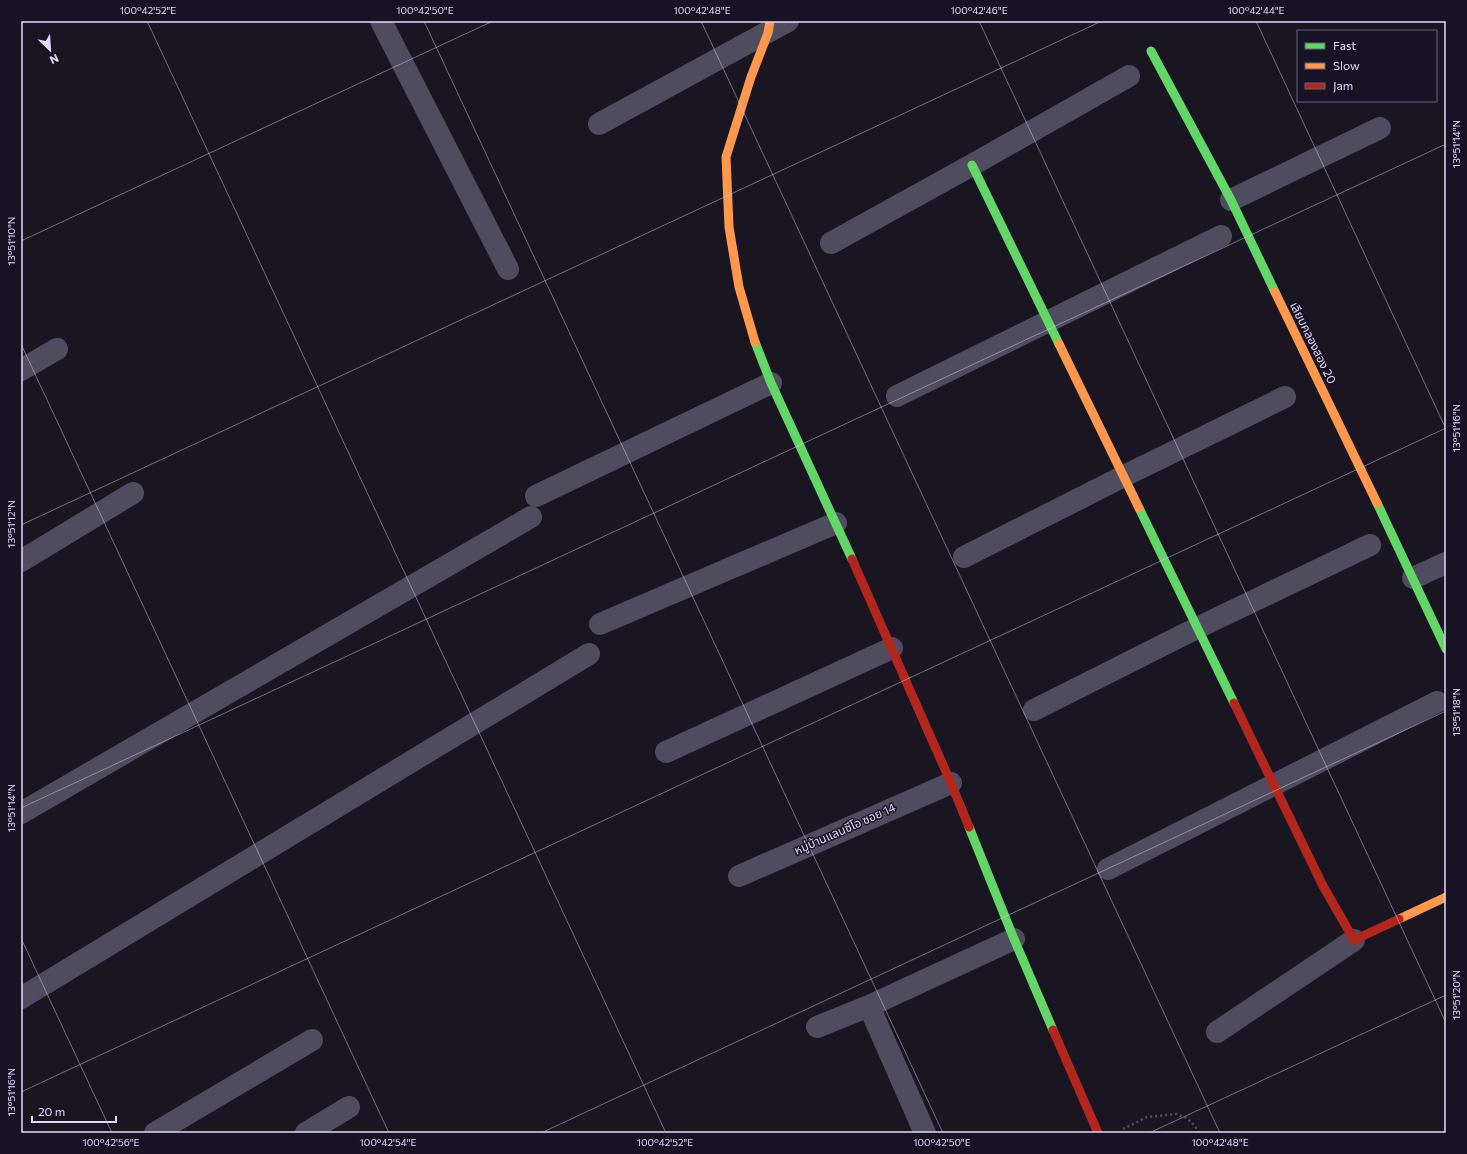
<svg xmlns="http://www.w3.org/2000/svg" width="1467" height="1154" font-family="Commissioner,'Noto Sans Thai',sans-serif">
<rect width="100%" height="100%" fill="#191621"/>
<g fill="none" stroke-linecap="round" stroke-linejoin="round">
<path stroke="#4b5261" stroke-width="2.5" stroke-dasharray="2 3" stroke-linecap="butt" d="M1123,1129L1147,1117L1176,1114L1187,1118L1195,1126L1199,1133"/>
<path stroke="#504c5f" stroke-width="22" d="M381,21L508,269
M599,124L788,21
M1231,200L1380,128
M831,243L972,165L1129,76
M21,370L57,349
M897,396L1221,236
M536,496L771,383
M964,557L1124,476L1285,397
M21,561L133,493
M1413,578L1446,563
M600,624L836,523
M1034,710L1197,628L1370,545
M666,752L892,648
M21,813L531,517
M1108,869L1437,702
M739,876L951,783
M21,998L589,654
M869,1006L925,1133
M817,1027L869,1006L1014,939
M1217,1032L1354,940
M155,1133L312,1040
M306,1133L349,1107"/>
<path stroke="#63d668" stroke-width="9" d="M1151,51L1231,200L1275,292
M972,165L1059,344
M755,342L771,383L852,559
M1377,503L1446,649
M1139,508L1234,703
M969,827L1014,939L1053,1030"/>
<path stroke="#ff974d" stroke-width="9" d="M1275,292L1377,503
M755,342L739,287L729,227L726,157L751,77L768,33L770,21
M1059,344L1139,508
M1399,919L1446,897"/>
<path stroke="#b3261e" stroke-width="9" d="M852,559L951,783L969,827
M1234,703L1323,886L1354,940L1399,919
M1053,1030L1098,1133"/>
</g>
<path fill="none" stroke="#e3dafb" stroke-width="1" stroke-opacity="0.45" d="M147,21L666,1133M424,21L943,1133M701,21L1220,1133M979,21L1446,1023M1256,21L1446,429M21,241L493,21M21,344L389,1133M21,525L1102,21M21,808L1446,144M21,938L112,1133M21,1092L1446,428M541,1133L1446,711M1149,1133L1446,995"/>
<g text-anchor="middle" stroke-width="3" stroke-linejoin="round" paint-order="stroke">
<g font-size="12" fill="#e3dafb" stroke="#181225">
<text transform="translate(1313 343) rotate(64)" y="4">เลียบคลองสอง 20</text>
<text transform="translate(845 829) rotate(-24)" y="4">หมู่บ้านแลนซีโอ ซอย 14</text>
</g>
</g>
<rect width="1467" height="1154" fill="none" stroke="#181225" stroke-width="44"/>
<rect x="1297" y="30" width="140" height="72" fill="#181225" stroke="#69627b"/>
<rect x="1305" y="43" width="20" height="6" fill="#63d668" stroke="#69627b"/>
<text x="1333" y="50" font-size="12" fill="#e3dafb">Fast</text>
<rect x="1305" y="63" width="20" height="6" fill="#ff974d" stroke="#69627b"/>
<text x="1333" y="70" font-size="12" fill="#e3dafb">Slow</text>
<rect x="1305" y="83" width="20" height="6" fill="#b3261e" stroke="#69627b"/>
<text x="1333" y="90" font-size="12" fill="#e3dafb">Jam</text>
<g transform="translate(50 50) rotate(155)" stroke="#181225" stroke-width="3" paint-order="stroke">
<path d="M0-3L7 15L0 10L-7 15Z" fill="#e3dafb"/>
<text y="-6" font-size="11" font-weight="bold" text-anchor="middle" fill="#e3dafb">N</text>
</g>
<path d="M32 1116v6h84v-6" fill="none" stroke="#e3dafb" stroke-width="2"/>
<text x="38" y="1116" font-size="12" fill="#e3dafb" stroke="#181225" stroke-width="3" paint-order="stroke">20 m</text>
<rect x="22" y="22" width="1423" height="1110" fill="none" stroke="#e3dafb" stroke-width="1.5"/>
<g font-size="10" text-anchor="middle" fill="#e3dafb">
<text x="148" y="14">100°42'52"E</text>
<text x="425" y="14">100°42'50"E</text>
<text x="702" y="14">100°42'48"E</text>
<text x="979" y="14">100°42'46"E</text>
<text x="1256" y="14">100°42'44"E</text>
<text transform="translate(1456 144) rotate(-90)" y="4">13°51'14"N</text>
<text transform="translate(11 241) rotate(-90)" y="4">13°51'10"N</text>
<text transform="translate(1456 428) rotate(-90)" y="4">13°51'16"N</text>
<text transform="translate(11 524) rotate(-90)" y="4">13°51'12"N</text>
<text transform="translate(1456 712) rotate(-90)" y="4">13°51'18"N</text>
<text transform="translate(11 808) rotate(-90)" y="4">13°51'14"N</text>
<text transform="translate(1456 995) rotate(-90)" y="4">13°51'20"N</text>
<text transform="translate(11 1092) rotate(-90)" y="4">13°51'16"N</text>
<text x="111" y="1146">100°42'56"E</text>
<text x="388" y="1146">100°42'54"E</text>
<text x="665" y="1146">100°42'52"E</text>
<text x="942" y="1146">100°42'50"E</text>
<text x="1220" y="1146">100°42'48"E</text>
</g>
</svg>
